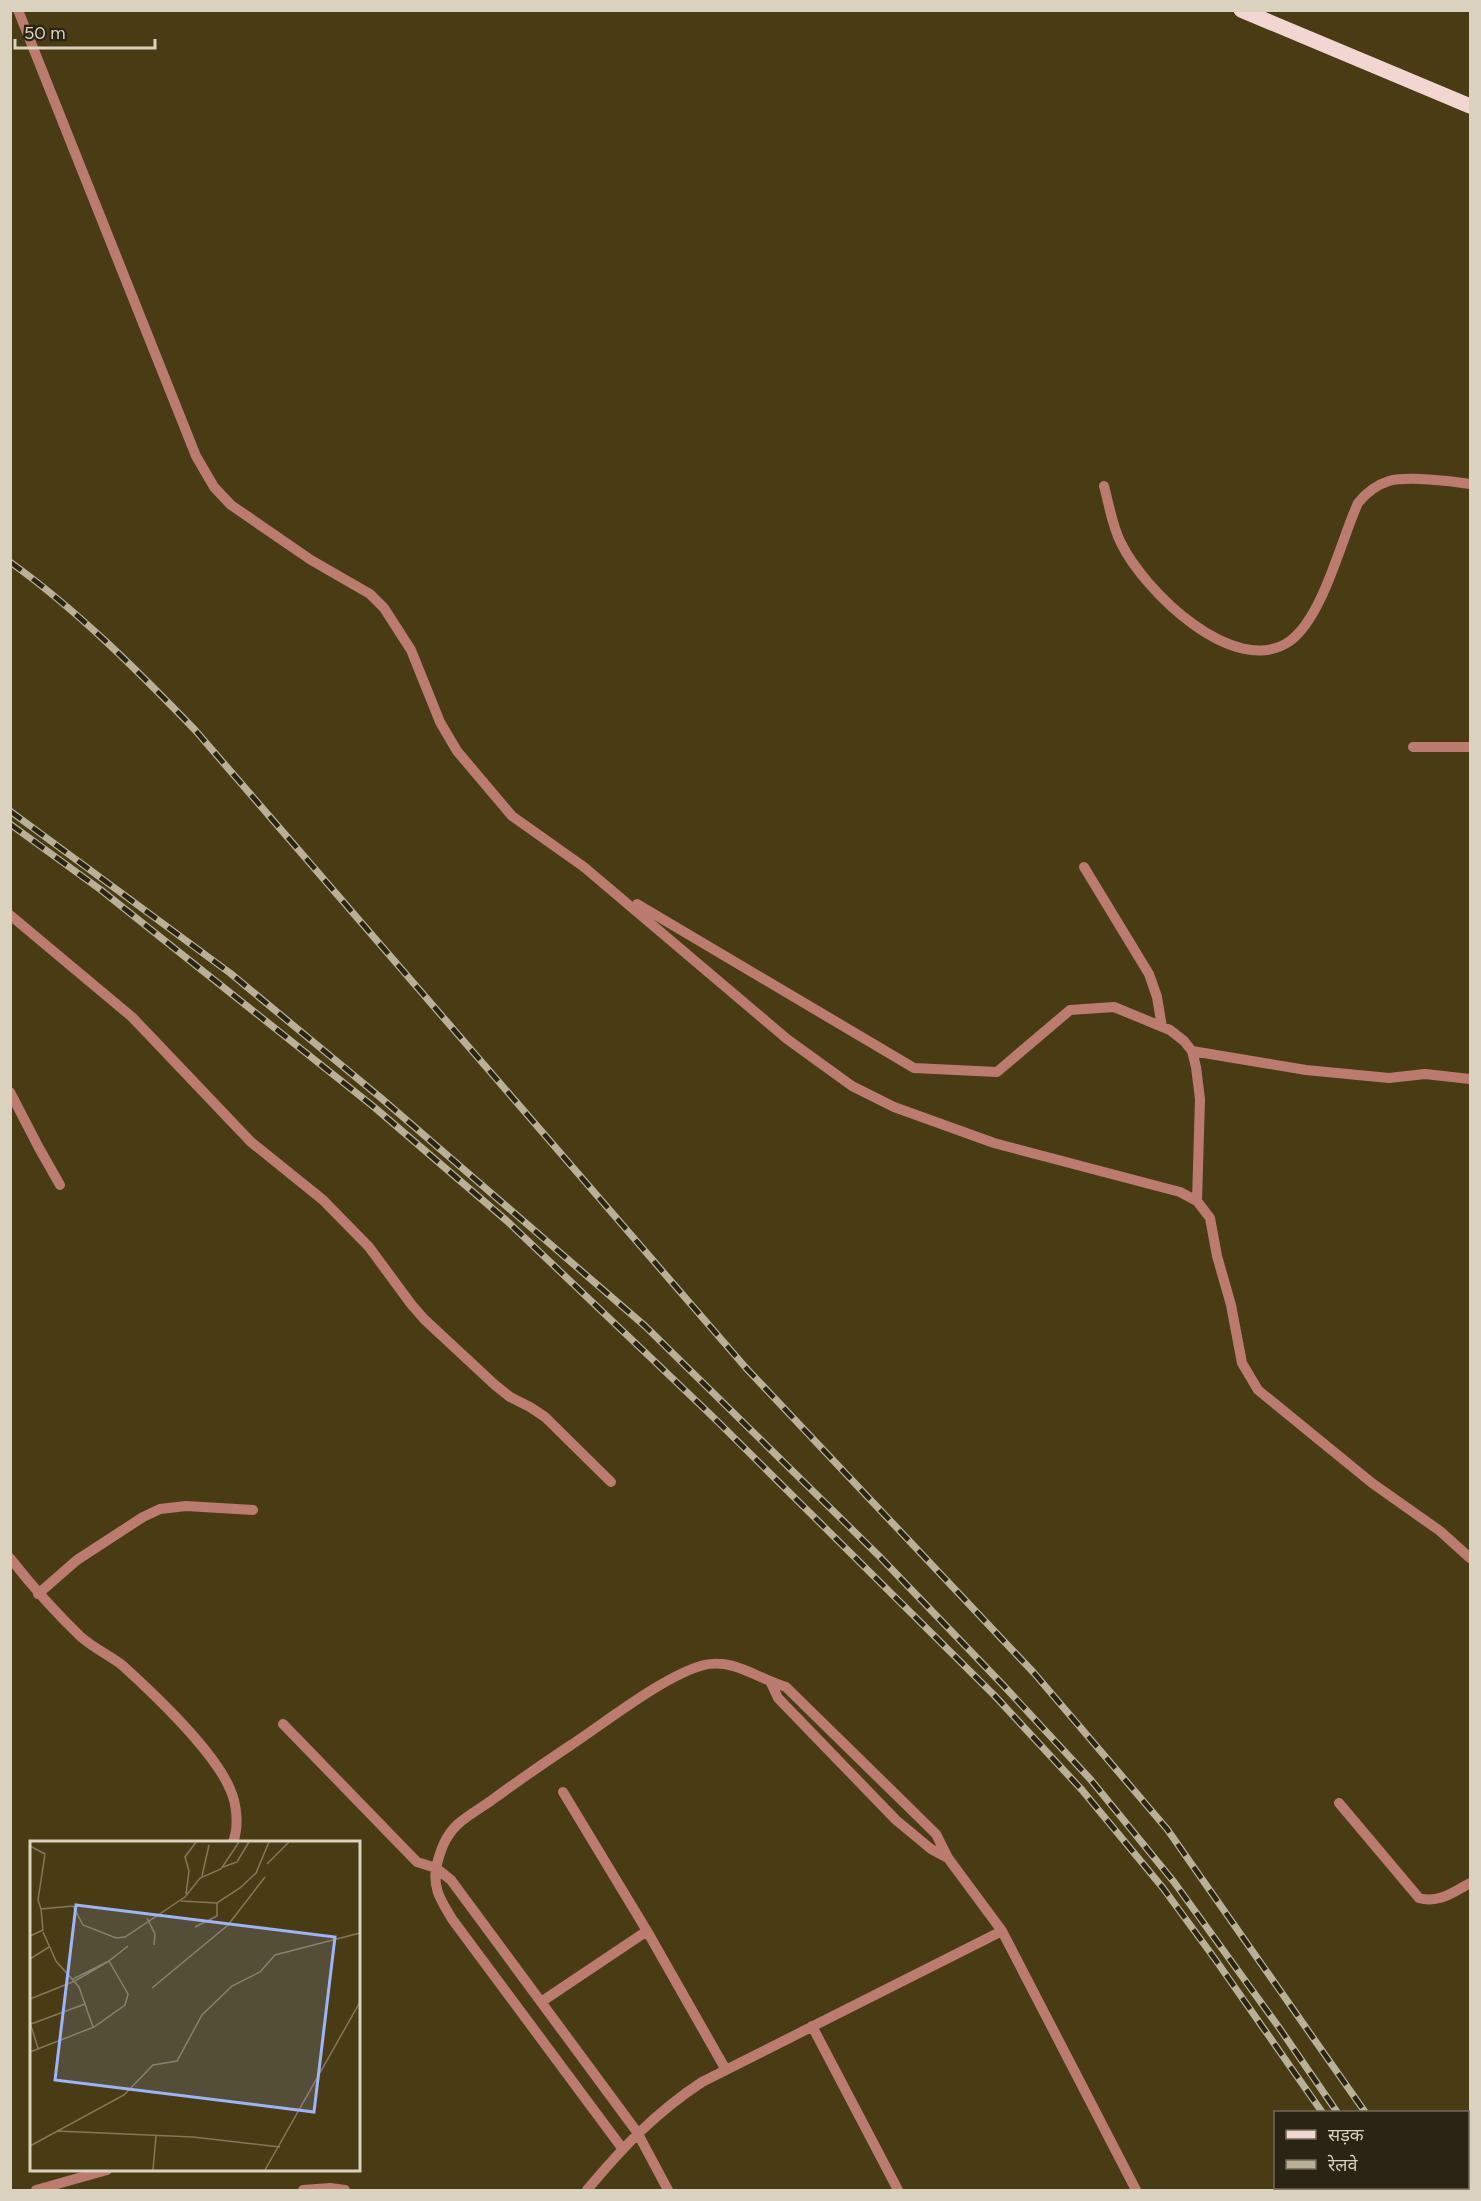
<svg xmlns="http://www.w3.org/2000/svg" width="1481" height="2201" font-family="Figtree,'Noto Sans Devanagari',sans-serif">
<rect width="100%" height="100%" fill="#493c15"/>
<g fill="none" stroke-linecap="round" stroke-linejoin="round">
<path stroke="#bb7b6f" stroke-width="10" d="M18,10L196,456L214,487L231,505L311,560L370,594L384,608L411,650L440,722L457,751L512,816L584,867L787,1039L852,1086L894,1107L994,1143L1180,1192L1197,1201L1210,1218L1217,1256L1231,1305L1242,1363L1258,1390L1372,1483L1440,1531L1470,1558
M1104,486C1109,504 1112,526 1121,543C1143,589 1234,680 1290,641C1323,617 1341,540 1358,503C1366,493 1376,485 1389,481C1407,476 1451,481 1470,484
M1413,747H1470
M1084,867L1149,974L1157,997L1162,1027
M637,904L914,1068L997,1072L1070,1010L1114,1007L1170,1030L1184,1041L1192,1051L1196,1067L1200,1099L1197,1201
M10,915L132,1017L251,1142L323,1200L369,1247L411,1304L424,1319L495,1385L510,1397L530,1407L545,1417L611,1482
M1192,1051L1306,1070L1389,1078L1425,1074L1470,1079
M10,1092L39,1148L60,1185
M10,1558C32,1586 55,1612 80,1636C93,1648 109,1655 122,1665C153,1693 214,1751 230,1789C237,1804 239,1827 233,1842
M38,1594L77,1560L143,1517L160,1509L186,1506L253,1510
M771,1683L778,1698L896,1820L931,1849L948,1858
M283,1724L417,1862L436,1868C440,1851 445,1836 458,1824C468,1815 481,1808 492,1800C518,1781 544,1763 571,1745C606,1722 665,1675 704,1665C734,1658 758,1679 786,1687L936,1834L948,1858L1002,1931L1136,2190
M563,1792L647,1931L726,2070
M1339,1803L1419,1898C1438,1904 1454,1892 1470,1883
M541,2002L647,1931
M812,2026L898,2190
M622,2148L452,1919C441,1900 433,1890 436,1868L451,1880L637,2132L668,2190
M36,2190L107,2170
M303,2190L330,2188L345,2190
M587,2190C623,2147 655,2113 702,2082L1002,1931"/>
<path stroke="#f1d6d1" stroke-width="15" d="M1241,10L1470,106"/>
<defs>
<path id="rail" d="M10,562C77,610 138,671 195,730L746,1368L1034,1673L1167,1829L1365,2112
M10,811L230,973L381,1098L645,1326L879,1556L1003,1685L1091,1780L1174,1882L1278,2026L1337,2112
M10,824L101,890L374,1107L507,1221L712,1416L994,1695L1082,1790L1163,1888L1215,1959L1322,2112
M1373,2188L1375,2190
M1388,2188L1390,2190
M1414,2188L1416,2190"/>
</defs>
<use href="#rail" stroke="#b9b097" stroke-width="7"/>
<use href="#rail" stroke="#2a2414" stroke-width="4.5" stroke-dasharray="14" stroke-linecap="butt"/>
</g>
<g transform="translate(30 1841)">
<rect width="330" height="330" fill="#493c15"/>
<path fill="none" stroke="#837859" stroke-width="1.5" d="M0,5L15,13L8,59L11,68M237,23L259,1M193,26L207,21L219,1M172,35L179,4M156,53L159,30L155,16L166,1M151,60L187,62L210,47L226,32L239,1M117,77L125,93L124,104M165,86L187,75V62M13,91L26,120L49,146L63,186M0,95L13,89L11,68L43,65L53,84L86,97L95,96L155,56L170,37L191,28L209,1M0,118L19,106M122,147L198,84L235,36M0,158L45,140L79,120L43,138M0,182L8,207M1,183L55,163M0,211L64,186L95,164L98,153L79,120L98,105M27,290L163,296L250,306M0,305L94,254L123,224L147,220L172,174L202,145L230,131L245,114L330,92M123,329L126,295M235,329L330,161"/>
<path fill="#9db4fd" fill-opacity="0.15" stroke="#9db4fd" stroke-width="3" d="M46,64L305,96L284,271L25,239Z"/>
<rect width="330" height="330" fill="none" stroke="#dad2be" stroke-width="3"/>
</g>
<rect width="1481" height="2201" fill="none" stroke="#dad2be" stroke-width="24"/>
<rect x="1274" y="2111" width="195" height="78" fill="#2a2414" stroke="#706a58" stroke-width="1.5"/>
<rect x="1286" y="2130" width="30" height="9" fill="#f1d6d1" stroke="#706a58" stroke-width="1.5"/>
<text x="1328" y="2141" font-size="18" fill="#dad2be">सड़क</text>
<rect x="1286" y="2160" width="30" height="9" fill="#b9b097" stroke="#706a58" stroke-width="1.5"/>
<text x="1328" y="2171" font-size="18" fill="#dad2be">रेलवे</text>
<path d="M15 39v9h140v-9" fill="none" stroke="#dad2be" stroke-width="3"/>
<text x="24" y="39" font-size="18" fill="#dad2be" stroke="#2a2414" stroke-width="4.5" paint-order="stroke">50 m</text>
</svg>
